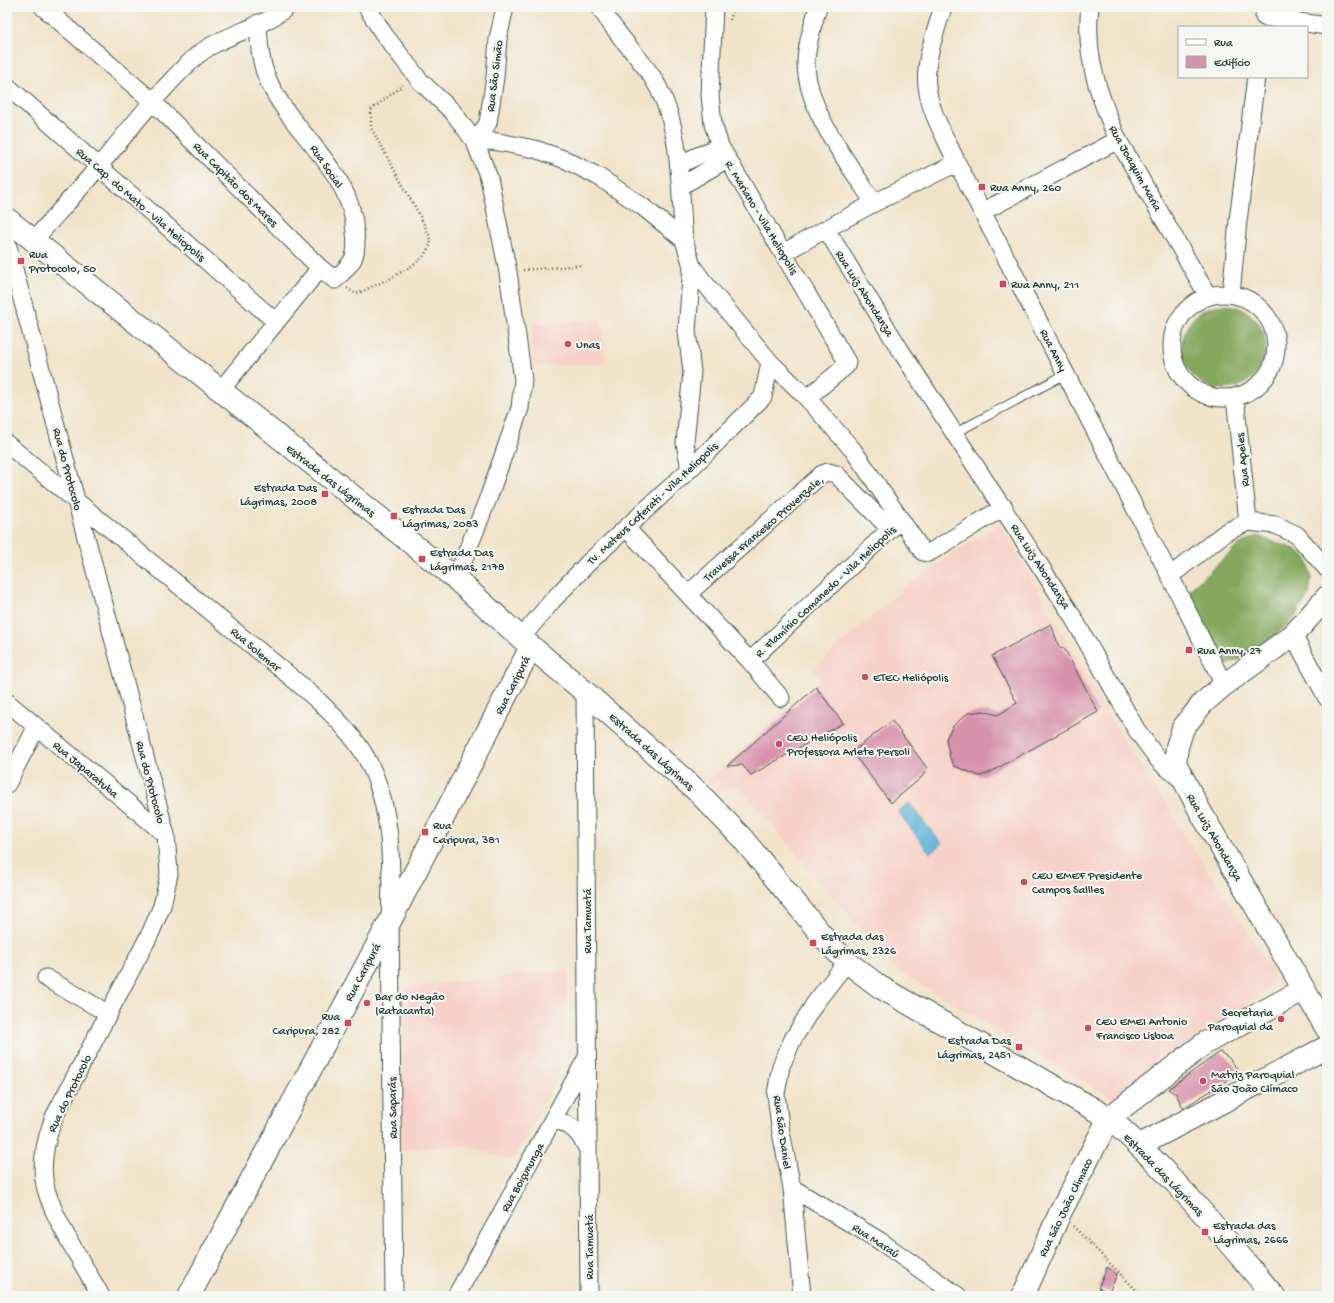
<svg xmlns="http://www.w3.org/2000/svg" width="1334" height="1303" font-family="'Gochi Hand',sans-serif">
<rect width="100%" height="100%" fill="#f6f6f2"/>
<filter id="ink" filterUnits="userSpaceOnUse"><feTurbulence type="fractalNoise" baseFrequency=".025" numOctaves="2"/><feDisplacementMap in="SourceGraphic" scale="8" xChannelSelector="R" yChannelSelector="G"/><feConvolveMatrix kernelMatrix="1 2 1 2 8 2 1 2 1" color-interpolation-filters="sRGB"/></filter>
<filter id="wash" filterUnits="userSpaceOnUse"><feTurbulence type="fractalNoise" baseFrequency=".012" numOctaves="4" result="noise"/><feDisplacementMap in="SourceGraphic" scale="16" xChannelSelector="R" yChannelSelector="G"/><feGaussianBlur stdDeviation="0.9" result="paint"/><feColorMatrix in="noise" values="0 0 0 0 0 0 0 0 0 0 0 0 0 0 0 0 0 1.4 0 .05"/><feComposite in="paint" operator="in"/></filter>
<g filter="url(#wash)">
<rect width="100%" height="100%" fill="#f1e3c9"/>
<path fill="#f7d1c7" d="M601,319L606,364L532,366V325Z
M1000,523L1112,721L1271,969L1272,981L1262,994L1188,1043L1114,1099L893,968L738,785L720,793L708,781L820,680L813,669L909,584Z
M569,970L559,1076L512,1161L465,1145L401,1150L404,988Z"/>
<path fill="#84a85d" stroke="#527248" d="M1182 347a42 42 0 1 1 84 0a42 42 0 1 1-84 0Z
M1257,536L1295,549L1307,558L1311,577L1309,595L1294,618L1273,638L1243,658L1226,665L1187,592L1240,544Z"/>
<path fill="#5db2d9" stroke="#3e7886" d="M909,803L942,844L930,853L898,812Z"/>
<g id="blocks">
<path fill="#d691ab" d="M1051,624L1059,647L1064,648L1098,712L987,774L980,776L954,766L950,758L946,739L952,727L968,713L983,711L998,715L1017,703L992,656Z
M816,687L843,723L751,775L742,765L727,766Z
M892,721L927,768L922,777L891,803L852,752Z
M1220,1052L1229,1058L1240,1073L1183,1108L1176,1094L1168,1089Z
M1107,1267L1117,1275L1109,1292L1098,1288Z"/>
</g>
</g>
<g filter="url(#ink)">
<use href="#blocks" fill-opacity="0" stroke="#3e564a" stroke-width="1"/>
<g fill="none" stroke-linecap="round" stroke-linejoin="round">
<defs>
<path id="lane" d="M955,433L1066,374"/>
<path id="street" d="M43,7L152,101L320,268
M367,7L383,33L420,81L453,112L475,142L489,178L508,272L523,380L520,408L489,496L456,579
M600,7C614,32 635,52 651,75C683,124 679,185 684,240
M714,7L710,95L713,124L720,146L847,362L846,366L807,398
M818,7C813,25 806,46 806,64C807,111 849,164 874,203
M943,7C936,31 924,60 927,86C930,113 946,138 957,163L1170,576L1224,685
M1090,7C1084,56 1099,96 1118,140L1208,296
M1264,17L1327,26
M7,86L276,322
M475,142L493,141L535,149L566,160L599,177L643,207L684,240L692,266L703,281L770,362L807,398L853,450L923,552L928,553L932,551L1004,507
M475,142L488,123L495,77L498,39L505,7
M957,163L874,203L826,229L899,348L1070,612L1136,729L1160,762L1183,781
M680,164L720,146
M681,186L727,159
M982,212L1118,140
M33,241C55,216 78,191 100,165C130,129 159,91 194,58C221,34 260,30 287,7
M7,243L166,835L169,874L162,906L150,934L54,1117C46,1139 39,1165 46,1189C55,1222 84,1265 101,1296
M783,253L826,229
M1231,294L1238,221L1256,77
M1172 346a52 52 0 1 1 104 0a52 52 0 1 1-104 0Z
M220,391L320,268L335,280C340,274 350,266 353,259C357,251 356,241 355,232C352,170 293,135 269,82C260,64 259,43 258,23
M1235,397L1248,522
M7,444C82,505 157,567 232,629C274,664 347,716 370,765C393,813 392,869 390,921L394,1296
M690,469L685,443L692,372L687,331L692,266
M626,528L750,661L781,698
M1170,576L1226,532L1248,522L1276,525L1297,535L1327,569
M688,594L822,474L828,472L836,474L890,529
M1293,635L1327,698
M521,638L552,601L588,563L690,469L763,397L770,362
M750,661L897,523
M585,692L589,1296
M7,702L166,835
M7,784L36,728
M46,978L109,1014
M553,1119C572,1124 580,1133 588,1150
M792,1188L880,1241L958,1296
M456,1296L586,1059
M802,1296L792,1188L780,1127L776,1094L781,1066L793,1039L815,1003L847,962"/>
<path id="secondary" d="M7,219L456,579L521,638L585,692L697,791L742,838L830,945L847,962L880,987L1109,1118C1170,1171 1222,1235 1274,1296
M1327,597L1293,635L1224,685L1203,703L1183,728L1177,747L1175,763L1200,811L1327,1029
M1140,1145L1327,1047
M189,1296L390,921L531,647
M1023,1296L1060,1213L1109,1118L1205,1043L1303,990"/>
</defs>
<use href="#lane" stroke="#3e564a" stroke-width="10"/>
<use href="#street" stroke="#3e564a" stroke-width="19"/>
<use href="#secondary" stroke="#3e564a" stroke-width="24"/>
<path stroke="#3e564a" stroke-width="2.5" stroke-dasharray="1 3" stroke-linecap="butt" d="M617,9L623,7
M730,20L734,7
M523,270L583,265
M347,288L356,294L391,278L413,265L423,257L431,244L429,235L420,216L371,128V110L403,85
M1073,1226L1140,1294"/>
<use href="#lane" stroke="#fff" stroke-width="8"/>
<use href="#street" stroke="#fff" stroke-width="17"/>
<use href="#secondary" stroke="#fff" stroke-width="22"/>
</g>
</g>
<g fill="#d1495b" stroke="#f6f6f2" stroke-width="1.5">
<rect x="978" y="183" width="8" height="8" rx="2"/>
<rect x="17" y="257" width="8" height="8" rx="2"/>
<rect x="999" y="280" width="8" height="8" rx="2"/>
<circle cx="568" cy="344" r="4"/>
<rect x="321" y="490" width="8" height="8" rx="2"/>
<rect x="390" y="512" width="8" height="8" rx="2"/>
<rect x="418" y="555" width="8" height="8" rx="2"/>
<rect x="1185" y="646" width="8" height="8" rx="2"/>
<circle cx="865" cy="677" r="4"/>
<circle cx="779" cy="744" r="4"/>
<rect x="421" y="828" width="8" height="8" rx="2"/>
<circle cx="1024" cy="882" r="4"/>
<rect x="809" y="939" width="8" height="8" rx="2"/>
<circle cx="367" cy="1003" r="4"/>
<circle cx="1281" cy="1019" r="4"/>
<rect x="344" y="1019" width="8" height="8" rx="2"/>
<circle cx="1088" cy="1028" r="4"/>
<rect x="1015" y="1043" width="8" height="8" rx="2"/>
<circle cx="1203" cy="1081" r="4"/>
<rect x="1201" y="1228" width="8" height="8" rx="2"/>
</g>
<g text-anchor="middle" stroke-width="4" stroke-linejoin="round" paint-order="stroke">
<g font-size="12" fill="#1f3d34" stroke="#f6f6f2">
<text transform="translate(494 76) rotate(-83)" y="4">Rua São Simão</text>
<text transform="translate(327 166) rotate(56)" y="4">Rua Social</text>
<text transform="translate(1136 168) rotate(61)" y="4">Rua Joaquim Maria</text>
<text transform="translate(236 184) rotate(45)" y="4">Rua Capitão dos Mares</text>
<text transform="translate(141 204) rotate(41)" y="4">Rua Cap. do Mato - Vila Heliopolis</text>
<text transform="translate(762 217) rotate(59)" y="4">R. Mariano - Vila Heliopolis</text>
<text transform="translate(865 293) rotate(58)" y="4">Rua Luiz Abondanza</text>
<text transform="translate(1054 350) rotate(63)" y="4">Rua Anny</text>
<text transform="translate(1242 460) rotate(-96)" y="4">Rua Apeles</text>
<text transform="translate(68 469) rotate(75)" y="4">Rua do Protocolo</text>
<text transform="translate(331 480) rotate(38)" y="4">Estrada das Lágrimas</text>
<text transform="translate(652 503) rotate(-43)" y="4">Tv. Mateus Coferati - Vila Heliopolis</text>
<text transform="translate(763 528) rotate(-41)" y="4">Travessa Francesco Provenzale,</text>
<text transform="translate(1041 566) rotate(57)" y="4">Rua Luiz Abondanza</text>
<text transform="translate(825 591) rotate(-43)" y="4">R. Flamínio Comanedo - Vila Heliopolis</text>
<text transform="translate(256 649) rotate(40)" y="4">Rua Solemar</text>
<text transform="translate(512 685) rotate(-63)" y="4">Rua Caripurá</text>
<text transform="translate(652 751) rotate(42)" y="4">Estrada das Lágrimas</text>
<text transform="translate(86 769) rotate(40)" y="4">Rua Japaratuba</text>
<text transform="translate(151 782) rotate(75)" y="4">Rua do Protocolo</text>
<text transform="translate(1215 837) rotate(60)" y="4">Rua Luiz Abondanza</text>
<text transform="translate(587 921) rotate(-90)" y="4">Rua Tamuatá</text>
<text transform="translate(362 972) rotate(-62)" y="4">Rua Caripurá</text>
<text transform="translate(69 1093) rotate(-64)" y="4">Rua do Protocolo</text>
<text transform="translate(392 1108) rotate(-91)" y="4">Rua Saparás</text>
<text transform="translate(783 1132) rotate(82)" y="4">Rua São Daniel</text>
<text transform="translate(1164 1174) rotate(46)" y="4">Estrada das Lágrimas</text>
<text transform="translate(522 1177) rotate(-61)" y="4">Rua Boiçununga</text>
<text transform="translate(1065 1207) rotate(-64)" y="4">Rua São João Climaco</text>
<text transform="translate(876 1240) rotate(33)" y="4">Rua Maraú</text>
<text transform="translate(589 1247) rotate(-90)" y="4">Rua Tamuatá</text>
</g>
<g font-size="12" fill="#1f3d34" stroke="#f6f6f2" text-anchor="start">
<text x="990" y="191">Rua Anny, 260</text>
<text x="29" y="258">Rua<tspan x="29" dy="14">Protocolo, 50</tspan></text>
<text x="1011" y="288">Rua Anny, 211</text>
<text x="576" y="348">Unas</text>
<text x="317" y="491" text-anchor="end">Estrada Das<tspan x="317" dy="14">Lágrimas, 2008</tspan></text>
<text x="402" y="513">Estrada Das<tspan x="402" dy="14">Lágrimas, 2083</tspan></text>
<text x="430" y="556">Estrada Das<tspan x="430" dy="14">Lágrimas, 2178</tspan></text>
<text x="1197" y="654">Rua Anny, 27</text>
<text x="873" y="681">ETEC Heliópolis</text>
<text x="787" y="741">CEU Heliópolis<tspan x="787" dy="14">Professora Arlete Persoli</tspan></text>
<text x="433" y="829">Rua<tspan x="433" dy="14">Caripura, 381</tspan></text>
<text x="1032" y="879">CEU EMEF Presidente<tspan x="1032" dy="14">Campos Sallles</tspan></text>
<text x="821" y="940">Estrada das<tspan x="821" dy="14">Lágrimas, 2326</tspan></text>
<text x="375" y="1000">Bar do Negão<tspan x="375" dy="14">(Ratacanta)</tspan></text>
<text x="1273" y="1016" text-anchor="end">Secretaria<tspan x="1273" dy="14">Paroquial da</tspan></text>
<text x="340" y="1020" text-anchor="end">Rua<tspan x="340" dy="14">Caripura, 282</tspan></text>
<text x="1096" y="1025">CEU EMEI Antonio<tspan x="1096" dy="14">Francisco Lisboa</tspan></text>
<text x="1011" y="1044" text-anchor="end">Estrada Das<tspan x="1011" dy="14">Lágrimas, 2451</tspan></text>
<text x="1211" y="1078">Matriz Paroquial<tspan x="1211" dy="14">São João Clímaco</tspan></text>
<text x="1213" y="1229">Estrada das<tspan x="1213" dy="14">Lágrimas, 2666</tspan></text>
</g>
</g>
<rect width="1334" height="1303" fill="none" stroke="#f6f6f2" stroke-width="24"/>
<rect x="1178" y="26" width="130" height="52" fill="#f6f6f2" stroke="#a0aca6"/>
<rect x="1186" y="39" width="20" height="6" fill="#ffffff" stroke="#a0aca6"/>
<text x="1214" y="46" font-size="12" fill="#1f3d34">Rua</text>
<rect x="1186" y="56" width="20" height="12" fill="#d691ab" stroke="#a0aca6"/>
<text x="1214" y="66" font-size="12" fill="#1f3d34">Edifício</text>
</svg>
